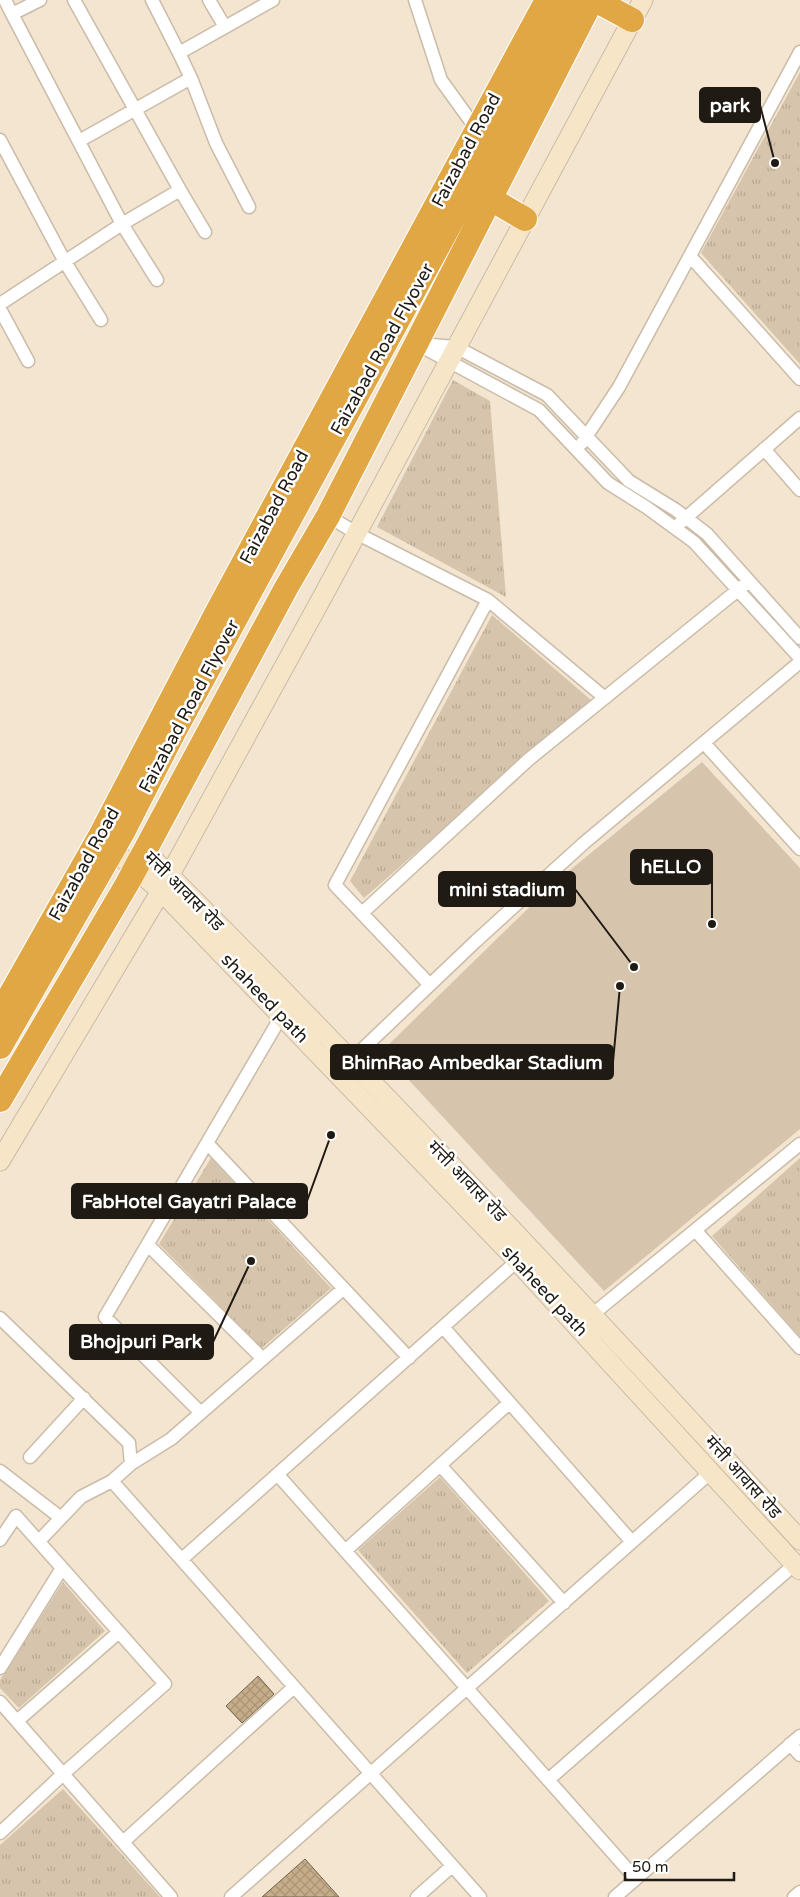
<svg xmlns="http://www.w3.org/2000/svg" width="800" height="1897" font-family="'Varela Round','Noto Sans Devanagari',sans-serif">
<defs>
<pattern id="grass-tufts" width="24" height="20" patternUnits="userSpaceOnUse" patternTransform="scale(1.25)"><rect width="24" height="20" fill="#d6c5ac"/><path d="M3 7l-1-3M5 7V3M7 7l1-3M15 17l-1-3M17 17v-4M19 17l1-3" fill="none" stroke="#b7a993"/></pattern>
<pattern id="building-cross-hatch" width="8" height="8" patternUnits="userSpaceOnUse" patternTransform="scale(1.25)"><rect width="8" height="8" fill="#c6ad89"/><path d="M0 0l8 8M0 8l8-8" fill="none" stroke="#aa9475"/></pattern>
</defs>
<rect width="100%" height="100%" fill="#f3e5d0"/>
<path fill="url(#grass-tufts)" d="M800,72V364L701,253Z
M453,380L490,401L506,597L377,527Z
M492,615L591,700L364,898L350,881Z
M211,1158L331,1288L262,1348L159,1244Z
M800,1158V1337L712,1236Z
M440,1477L549,1601L467,1673L358,1550Z
M63,1582L105,1631L19,1708L0,1688V1680Z
M63,1789L160,1897H0V1845Z"/>
<path fill="#d6c5ac" d="M702,762L800,868V1129L604,1291L382,1051L553,884Z"/>
<path fill="url(#building-cross-hatch)" stroke="#726553" d="M258,1676L274,1694L242,1723L226,1706Z
M305,1859L339,1897H262Z"/>
<g fill="none" stroke-linecap="round" stroke-linejoin="round">
<defs>
<path id="street" d="M5,0L12,14L40,0
M74,0L180,190L122,224L157,280
M152,0L179,53L273,0
M209,0L225,27
M415,0L441,80L477,130
M191,78L216,143L249,207
M0,140L65,262L101,320
M79,141L191,78L179,53
M180,190L205,232
M690,256L800,379
M0,304L122,224L12,14
M0,309L28,361
M415,343L539,410L608,483L646,507L694,542L800,658
M420,344L456,347L547,395L629,481L676,510L707,534L800,638
M582,443L619,387L800,52
M764,449L800,490
M328,516L356,533L488,600L605,698
M680,523L800,418
M704,743L800,849
M362,913L528,760L749,581
M430,985L335,885L488,600
M351,1060L476,941L584,843L800,662
M207,1143L409,1358
M696,1231L800,1348
M148,1245L263,1359
M593,1314L800,1144
M0,1318L129,1443L131,1464
M443,1327L632,1542
M201,1413L105,1317L282,1015
M30,1457L84,1398
M440,1465L564,1603
M0,1471L61,1518
M278,1475L636,1879
M112,1481L480,1897
M0,1540L16,1516L165,1684L63,1774L0,1833
M39,1541L81,1497L112,1481L131,1464L171,1439L343,1289
M345,1551L509,1403
M182,1559L517,1261
M0,1668L62,1568
M0,1702L171,1897
M17,1721L119,1632
M790,1744L800,1755
M548,1780L795,1564
M123,1842L294,1687
M231,1897L711,1472
M417,1897L452,1866
M615,1897L800,1736
M794,1897L800,1892"/>
<path id="secondary" d="M113,850L161,891L507,1250L800,1570
M144,850C369,1074 586,1306 800,1540
M0,1161L161,891L324,594L643,0"/>
<path id="highway" d="M595,0L632,20
M489,198L525,219
M0,1013L99,838L218,610L547,0
M0,1047L123,832L175,730L572,0
M0,1100L127,884L286,588L328,516L592,0"/>
</defs>
<use href="#street" stroke="#cabca8" stroke-width="15"/>
<use href="#secondary" stroke="#cabca8" stroke-width="21"/>
<use href="#highway" stroke="#fff" stroke-width="26"/>
<use href="#street" stroke="#fff" stroke-width="12"/>
<use href="#secondary" stroke="#f6e5c7" stroke-width="19"/>
<use href="#highway" stroke="#e1a744" stroke-width="24"/>
</g>
<g text-anchor="middle" stroke-width="5" stroke-linejoin="round" paint-order="stroke">
<g font-size="18" fill="#1f1a13" stroke="#fff">
<text transform="translate(466 150) rotate(-62)" y="6">Faizabad Road</text>
<text transform="translate(382 349) rotate(-61)" y="6">Faizabad Road Flyover</text>
<text transform="translate(274 507) rotate(-62)" y="6">Faizabad Road</text>
<text transform="translate(189 706) rotate(-62)" y="6">Faizabad Road Flyover</text>
<text transform="translate(84 864) rotate(-61)" y="6">Faizabad Road</text>
<text transform="translate(184 891) rotate(45)" y="6">मंत्ती आवास रोड</text>
<text transform="translate(265 998) rotate(46)" y="6">shaheed path</text>
<text transform="translate(467 1181) rotate(46)" y="6">मंत्ती आवास रोड</text>
<text transform="translate(545 1291) rotate(47)" y="6">shaheed path</text>
<text transform="translate(743 1477) rotate(48)" y="6">मंत्ती आवास रोड</text>
</g>
</g>
<path fill="none" stroke="#1f1a13" stroke-width="2" d="M775 163L760 105M712 924L712 867M634 967L575 889M620 986L613 1062M331 1135L307 1201M251 1261L213 1342"/>
<g fill="#1f1a13" stroke="#fff" stroke-width="2">
<circle cx="775" cy="163" r="5"/>
<circle cx="712" cy="924" r="5"/>
<circle cx="634" cy="967" r="5"/>
<circle cx="620" cy="986" r="5"/>
<circle cx="331" cy="1135" r="5"/>
<circle cx="251" cy="1261" r="5"/>
</g>
<g fill="#1f1a13" stroke="#1f1a13" stroke-width="2">
<rect x="700" y="88" width="60" height="34" rx="5"/>
<rect x="631" y="850" width="81" height="34" rx="5"/>
<rect x="439" y="872" width="136" height="34" rx="5"/>
<rect x="331" y="1045" width="282" height="34" rx="5"/>
<rect x="72" y="1184" width="235" height="34" rx="5"/>
<rect x="70" y="1325" width="143" height="34" rx="5"/>
</g>
<g font-size="19" text-anchor="middle" font-weight="bold" fill="#fff">
<text x="730" y="112">park</text>
<text x="671" y="873">hELLO</text>
<text x="507" y="896">mini stadium</text>
<text x="472" y="1069">BhimRao Ambedkar Stadium</text>
<text x="189" y="1208">FabHotel Gayatri Palace</text>
<text x="141" y="1348">Bhojpuri Park</text>
</g>
<path d="M625 1872v8h109v-8" fill="none" stroke="#1f1a13" stroke-width="2.5"/>
<text x="632" y="1872" font-size="15" fill="#1f1a13" stroke="#ffffff" stroke-width="4" paint-order="stroke">50 m</text>
</svg>
